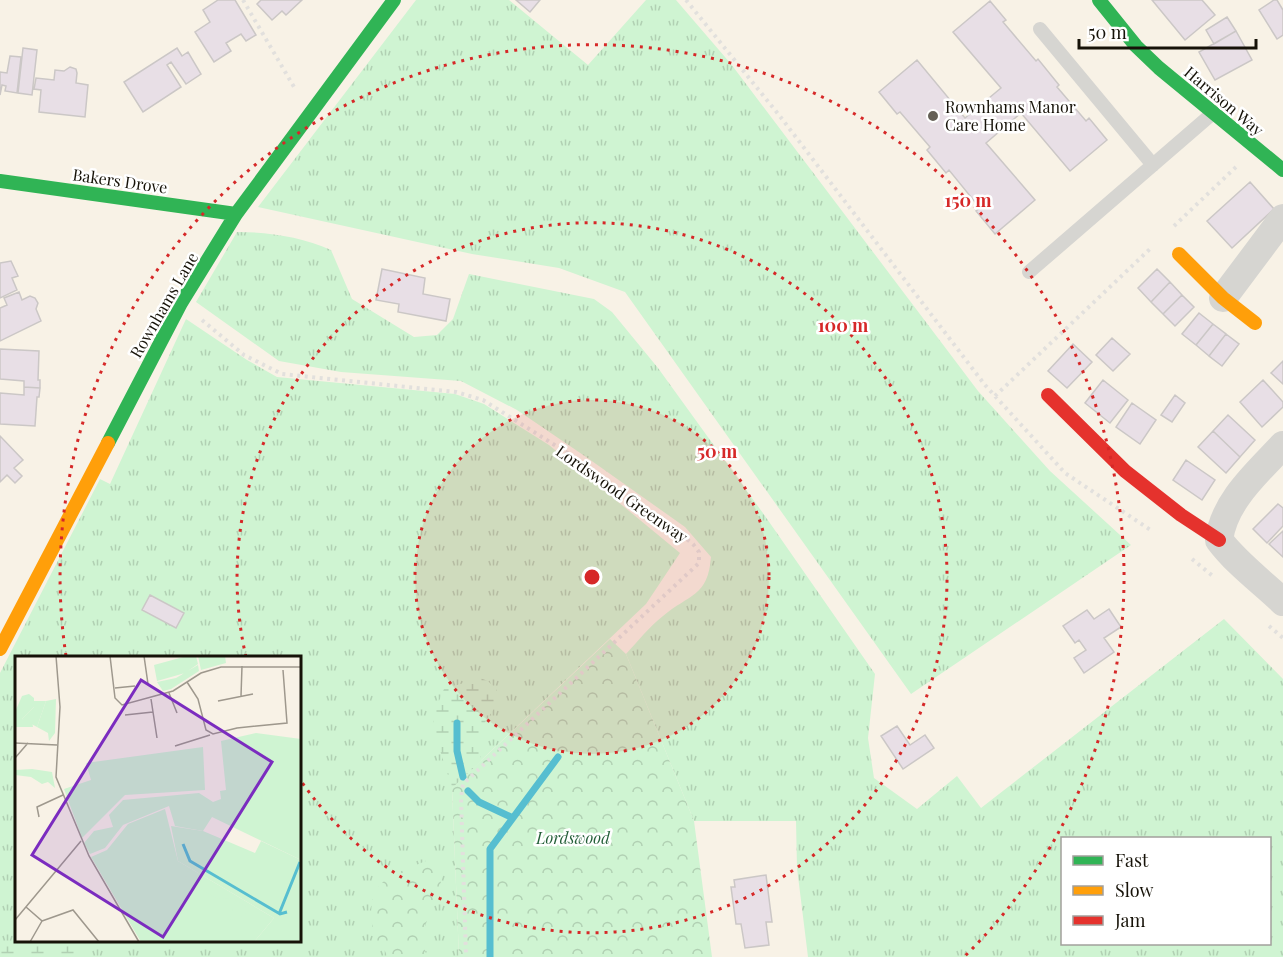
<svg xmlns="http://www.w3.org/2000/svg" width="1283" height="957" font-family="'Playfair Display',serif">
<defs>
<pattern id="grass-tufts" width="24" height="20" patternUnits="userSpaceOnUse" patternTransform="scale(1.5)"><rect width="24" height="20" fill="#cff4d2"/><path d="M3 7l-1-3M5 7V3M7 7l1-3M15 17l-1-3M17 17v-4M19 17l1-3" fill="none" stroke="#b1d0b3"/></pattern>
<pattern id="forest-crowns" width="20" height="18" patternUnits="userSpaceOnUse" patternTransform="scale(1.5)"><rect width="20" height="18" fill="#cff4d2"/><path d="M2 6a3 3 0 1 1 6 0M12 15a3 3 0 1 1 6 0" fill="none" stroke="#b1d0b3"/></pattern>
<pattern id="wetland-marsh" width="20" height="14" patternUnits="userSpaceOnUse" patternTransform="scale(1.5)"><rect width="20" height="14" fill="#cff4d2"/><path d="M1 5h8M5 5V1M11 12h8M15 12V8" fill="none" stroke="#b1d0b3"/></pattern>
</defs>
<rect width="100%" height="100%" fill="#f8f2e6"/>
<path fill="url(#grass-tufts)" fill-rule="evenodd" d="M416,0H509L588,65L646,0H676L731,64L978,391L1050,471L1131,545L911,694L625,292L559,268L472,254L258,207Z
M237,232C269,232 302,237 331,250L352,299L414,337L437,335L453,319L469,274L594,299L612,312L658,368L765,516L875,674L868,738L874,778L917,809L957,776L981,808L1224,619L1283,679V957H808L797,868L796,821H694L626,654C638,641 649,627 663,616C689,594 708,597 711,557L685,527L589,459L517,410L461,381L341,372L279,361L196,302ZM1062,838H1270V944H1062Z
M186,319L247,360L277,377L455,394L484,404L549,445L680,553L646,604L452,788L459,957H0V673L100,479L110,484ZM16,657H300V940H16Z"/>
<path fill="url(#forest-crowns)" d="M610,639L626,654L694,821L712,957H459L452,788Z
M431,859L442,871C441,878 441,885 439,891C431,910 415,937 428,957H387C386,948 378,946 375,938C370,922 368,897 381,884C391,873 417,865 431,859Z"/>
<path fill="url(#wetland-marsh)" d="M480,678L488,681L497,690C498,709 491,711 483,726C477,736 480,749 481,761L452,788L433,728L434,713L444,689Z
M22,940L75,941L79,943L81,957H0V947Z"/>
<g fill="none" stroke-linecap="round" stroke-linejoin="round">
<path stroke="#56bed0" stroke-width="7" d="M457,723V751L463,777
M468,791L479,802L513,818
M490,957V849L558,757"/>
</g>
<path fill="#e8dfe6" stroke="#cbc7c6" stroke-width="1.5" d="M218,0H235L256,35L246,41L241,34L226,43L231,51L214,62L195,32L210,22L203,10Z
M261,0H302L286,15L282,11L272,20L257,4Z
M516,0H540L530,12Z
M1152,0H1202L1215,15L1185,40Z
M1274,0H1277L1283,10V35L1277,39L1259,10Z
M990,1L1006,20L1003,22L1036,61L1038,59L1059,85L1057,87L1086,121L1089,118L1107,140L1070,171L1021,113L986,143L1035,200L995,234L976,211L980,208L949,170L946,173L927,150L930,147L900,112L897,114L879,92L917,60L965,118L1001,88L953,32Z
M1227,17L1236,31L1214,44L1206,30Z
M1236,31L1252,60L1215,80L1199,52Z
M23,48L37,50L32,95L18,93Z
M177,48L182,56L188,52L201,74L186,84L171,62L167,65L181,87L143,112L124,82Z
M10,56L21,57L17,93L5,91L6,86L2,85L0,95V72L7,73Z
M70,67L76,69L77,73L76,83L88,85L85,117L39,112L41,90L34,89L36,78L54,80L55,70L64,71Z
M1250,182L1274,209L1232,248L1207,221Z
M11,261L18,276L12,278L17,290L0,298V263Z
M382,269L425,278L423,294L450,299L446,321L398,312L399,304L376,300Z
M1157,269L1170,282L1151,302L1138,288Z
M1170,282L1182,295L1163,314L1151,302Z
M19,292L22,300L30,296L35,298L38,303L36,309L41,321L0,341V308L7,305L4,298Z
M1182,295L1194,307L1175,326L1163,314Z
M1199,313L1213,324L1196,345L1182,334Z
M1213,324L1226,334L1209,356L1196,345Z
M1226,334L1239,344L1222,366L1209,356Z
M1112,338L1130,354L1113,371L1096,355Z
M1073,344L1092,362L1067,388L1048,371Z
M0,349L39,351L38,380H40V388L24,387V381L0,379Z
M1283,361V384L1271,373Z
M1103,380L1128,400L1110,423L1085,403Z
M1263,380L1283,402V407L1262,427L1240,402Z
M24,387L40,388L39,397H37L35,426L0,424V393L24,395Z
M1175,395L1185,403L1172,422L1161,415Z
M1132,403L1156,420L1140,444L1116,427Z
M1228,415L1255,440L1240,457L1213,431Z
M1213,431L1240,457L1226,473L1198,447Z
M0,436L23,460L14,468L22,476L15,483L7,475L0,482Z
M1186,460L1215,480L1202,500L1173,480Z
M1278,504L1283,508V526L1267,543L1253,529Z
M1283,531V557L1269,544Z
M150,595L184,613L176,628L142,610Z
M1109,609L1121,627L1104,638L1114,652L1084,673L1074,658L1086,650L1079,640L1075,643L1063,626L1087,610L1094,619Z
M897,726L910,745L925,735L934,748L903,769L881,736Z
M766,875L772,922H766L769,945L745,948L741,924H736L731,887H735L734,880Z"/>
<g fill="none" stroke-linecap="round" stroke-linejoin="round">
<path stroke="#e2e0dd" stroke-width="4" stroke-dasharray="3 4.5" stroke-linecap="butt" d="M243,0L294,87
M686,0L779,115L985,385L1065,473L1152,531
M1174,226L1236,167
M202,320L244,355L282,374L456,392L483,400L569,454L666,523L693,544L699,552V563L463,784L461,798L466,957
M995,396L1151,248
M1192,559L1214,577
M1269,626L1283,638"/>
<path stroke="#d6d5d1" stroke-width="14" d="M1040,29L1153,165
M1029,272L1213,113"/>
<path stroke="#d6d5d1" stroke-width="28" d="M1223,298L1283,218
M1283,445C1257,473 1224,501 1219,540C1237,564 1261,581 1283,602"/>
<path stroke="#30b455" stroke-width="14" d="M1099,0L1136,46L1159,68L1283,170
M0,181L236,214
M108,443L181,303L236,214L394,0"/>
<path stroke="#ff9f0a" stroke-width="14" d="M1179,254L1223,298L1255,323
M0,649L108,443"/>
<path stroke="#e5322d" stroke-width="14" d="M1048,395L1125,471L1181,515L1219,540"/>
</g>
<circle cx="592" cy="577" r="177" fill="#d62828" fill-opacity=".12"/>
<g fill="none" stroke="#d62828" stroke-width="3" stroke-dasharray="3 6">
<circle cx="592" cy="577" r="177"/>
<path d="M246 657A355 355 0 1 1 301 781"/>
<path d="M66 656A532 532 0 1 1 965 956"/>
</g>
<circle fill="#656056" stroke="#fff" stroke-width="2" cx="933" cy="116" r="6"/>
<g text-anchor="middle" stroke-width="5" stroke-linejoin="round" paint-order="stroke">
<g font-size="16" fill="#161208" stroke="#fff">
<text transform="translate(1224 101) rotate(40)" y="6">Harrison Way</text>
<text transform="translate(120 181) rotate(8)" y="6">Bakers Drove</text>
<text transform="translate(164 305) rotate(-60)" y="6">Rownhams Lane</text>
<text transform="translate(622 494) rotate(35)" y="6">Lordswood Greenway</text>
</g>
<g font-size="16" fill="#161208" stroke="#fff" text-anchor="start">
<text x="945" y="113">Rownhams Manor<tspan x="945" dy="18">Care Home</tspan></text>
</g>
<g font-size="16" font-style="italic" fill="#235f38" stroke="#fff">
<text x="573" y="844">Lordswood</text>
</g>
</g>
<g transform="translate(15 656)">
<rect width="286" height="286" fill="#f8f2e6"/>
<path d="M172,0H181L183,8L170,17L142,25L139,9ZM183,0H210L211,7L186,14ZM183,9L184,15L156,33L148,35L142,26L161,22ZM19,45H31L22,71L7,63L19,51ZM241,77L286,83V204L197,161L188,175L160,170L154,150L108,169L90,192L75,198L69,187L79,175L98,171L94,159L108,144L184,137L198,146L206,143L205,135L211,134L206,85ZM188,91L190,134L110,139L67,182L49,133L76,124L71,107ZM150,153L163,205L259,262L239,286H126L76,201L92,194L113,168Z" fill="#cff4d2"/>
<path d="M14,38L19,42V51L7,63L17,65L18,71H0V56L7,40ZM41,43L40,77L34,85L33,77L22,71L31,45ZM17,113L37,116L40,132L33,126L27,128L16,121L0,119V114ZM156,170L188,175L240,197L246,185L286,204V286H239L259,262L163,205ZM174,213L183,223L221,242L203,243L175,227L170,223Z" fill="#cff4d2"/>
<path d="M221,244L236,254L224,263L214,264ZM152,269L165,281V286H145Z" fill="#cff4d2"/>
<path fill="none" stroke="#56bed0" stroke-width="3" d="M168,188L175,205L265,258L272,256M264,258L285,206"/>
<path fill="none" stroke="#9e988d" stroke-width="1.5" d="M41,0L45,51L41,121L74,200L124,286M95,0L100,42L107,49L158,35L186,17L206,11H287M129,0L133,28M172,26L183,43L191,74L198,78L222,72L272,67L268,14M100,32L120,30M154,37L162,57M226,40L227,10M136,43L142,82M203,45L238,38M110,59L138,56M0,87L42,89M160,90L195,79M0,102L13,87M24,161L22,151L48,139M11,251L27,265L15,286M0,264L66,185M27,265L58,254L84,286"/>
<path fill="#7b2cbf" fill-opacity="0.15" stroke="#7b2cbf" stroke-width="3" d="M126,24L257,106L148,281L17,199Z"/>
<rect width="286" height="286" fill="none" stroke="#161208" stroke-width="3"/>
</g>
<circle cx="592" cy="577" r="9" fill="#d62828" stroke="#fff" stroke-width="3"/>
<g font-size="18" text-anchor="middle" font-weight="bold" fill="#d62828" stroke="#fff" stroke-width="5" stroke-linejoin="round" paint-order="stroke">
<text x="968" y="207">150 m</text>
<text x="843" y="332">100 m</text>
<text x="717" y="458">50 m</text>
</g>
<rect x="1061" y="837" width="210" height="108" fill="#ffffff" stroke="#a2a09c" stroke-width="1.5"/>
<rect x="1073" y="856" width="30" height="9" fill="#30b455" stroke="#a2a09c" stroke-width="1.5"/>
<text x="1115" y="867" font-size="18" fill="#161208">Fast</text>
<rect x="1073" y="886" width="30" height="9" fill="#ff9f0a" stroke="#a2a09c" stroke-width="1.5"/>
<text x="1115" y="897" font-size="18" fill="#161208">Slow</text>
<rect x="1073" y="916" width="30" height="9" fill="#e5322d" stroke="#a2a09c" stroke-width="1.5"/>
<text x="1115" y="927" font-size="18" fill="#161208">Jam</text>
<path d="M1079 39v9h177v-9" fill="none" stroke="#161208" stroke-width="3"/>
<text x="1088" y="39" font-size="18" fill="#161208" stroke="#ffffff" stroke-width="4.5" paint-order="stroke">50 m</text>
</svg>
